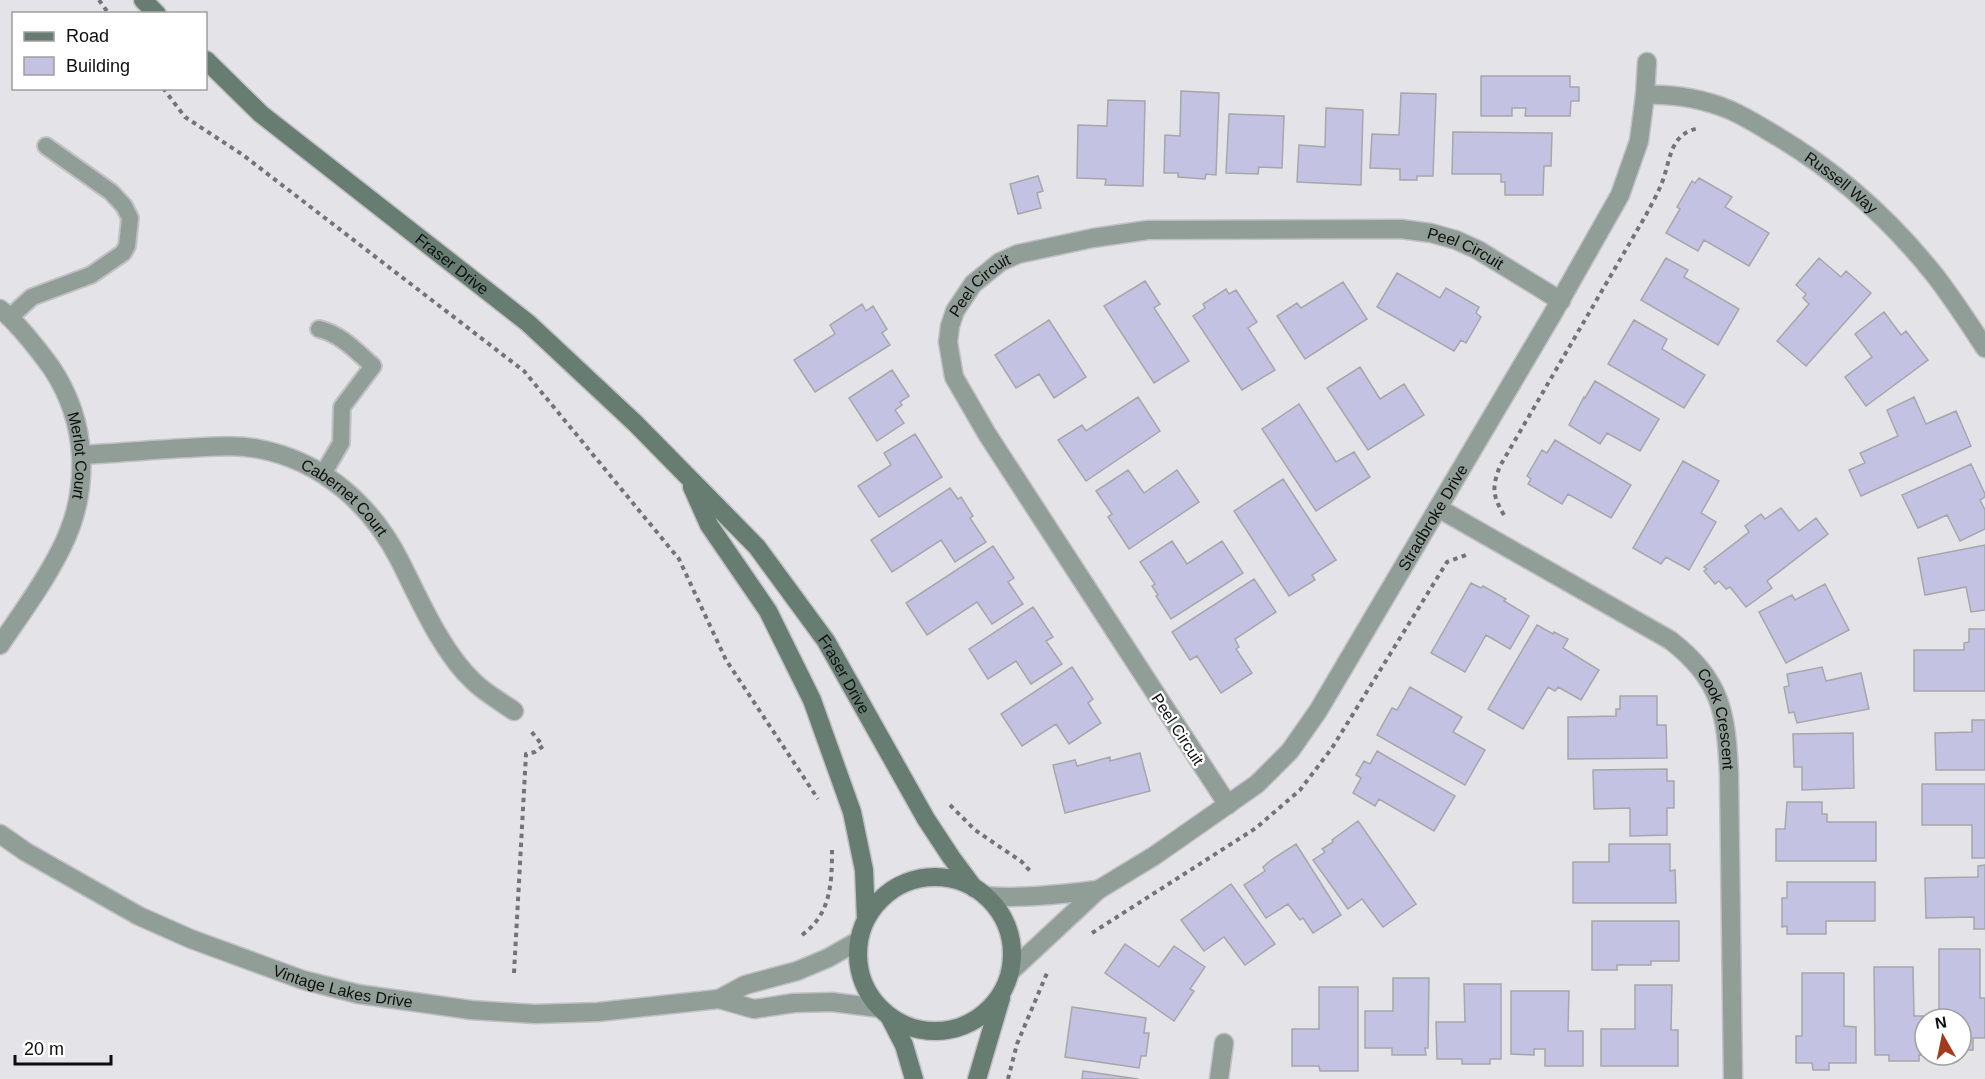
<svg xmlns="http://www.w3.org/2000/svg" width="1985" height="1079" font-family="Arial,sans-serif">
<rect width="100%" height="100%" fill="#e3e3e8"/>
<path fill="#c3c2e3" stroke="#a6a6ab" stroke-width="1.5" d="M1481,76H1570V87H1579V101H1571L1570,116H1525L1526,108H1512V116H1481Z
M1181,91L1219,93L1216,175L1206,174L1205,179L1178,177V173H1164L1165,135L1180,136Z
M1401,93L1436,94L1433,176H1417V180H1400V169L1370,168L1372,134L1399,135Z
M1108,100L1145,101L1143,186L1105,185L1106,179L1077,178L1078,125L1107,126Z
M1326,108L1363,110L1361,185L1297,182L1299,145L1325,147Z
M1229,114L1284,116L1282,168L1259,167L1258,174L1226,173Z
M1453,132L1552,133L1551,166H1544L1543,195H1505V182H1501V174H1452Z
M1038,176L1043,191L1037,193L1041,208L1018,214L1010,184Z
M1699,178L1732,197L1725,207L1769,233L1749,266L1704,240L1698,251L1666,233L1680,209L1677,207L1692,181L1695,183Z
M1666,258L1688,270L1684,277L1739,309L1718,345L1641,300Z
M1819,258L1841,277L1846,271L1871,293L1806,366L1777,341L1809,304L1803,298L1806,294L1796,285Z
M1397,273L1440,298L1446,288L1479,307L1476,313L1481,317L1466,343L1461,340L1454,351L1377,307Z
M1145,281L1160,304L1154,308L1189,361L1154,383L1104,306Z
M1343,282L1367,319L1305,359L1277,316L1297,303L1301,308Z
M1226,289L1229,294L1236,290L1257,322L1248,328L1275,370L1242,390L1193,316L1205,308L1203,304Z
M862,304L866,311L873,306L887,329L882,333L890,345L815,392L794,360L835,334L830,325Z
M1884,312L1901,335L1906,331L1928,360L1866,406L1845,377L1872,357L1855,334Z
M1049,320L1086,377L1054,398L1039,374L1016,388L995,355Z
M1634,320L1667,339L1662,349L1705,375L1684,408L1608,364Z
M1360,367L1380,399L1404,384L1424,415L1368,450L1327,388Z
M892,370L909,396L900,402L902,405L895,410L904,423L877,441L849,398Z
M1595,381L1659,419L1640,451L1607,433L1600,444L1569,425L1584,397L1585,398Z
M1138,397L1160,431L1086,481L1058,440L1082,425L1086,431Z
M1914,397L1926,424L1956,411L1971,446L1861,496L1849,470L1865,463L1860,453L1898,436L1887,410Z
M1299,404L1336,462L1354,452L1370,477L1316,511L1262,429Z
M915,434L942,477L879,517L858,486L891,465L884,453Z
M1555,440L1631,485L1611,518L1568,494L1562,504L1528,484L1531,479L1527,476L1542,450L1547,453Z
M1683,461L1719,481L1701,513L1716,522L1689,570L1666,557L1661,564L1633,548Z
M1971,464L1985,494V497L1980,500L1985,510V529L1960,541L1947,515L1918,528L1902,495Z
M1128,470L1144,493L1177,470L1199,502L1129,549L1108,517L1112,514L1096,491Z
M1283,479L1336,560L1312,575L1315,580L1289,596L1234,511Z
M950,488L958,499L961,497L973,516L970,518L986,542L955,562L941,540L892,572L871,540Z
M1781,508L1799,531L1816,518L1828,534L1767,581L1772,588L1746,607L1730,587L1726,589L1719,581L1715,584L1704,571L1707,569L1704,567L1749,532L1745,526L1761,514L1765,519Z
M1172,541L1187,564L1222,541L1243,573L1171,619L1156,596L1158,595L1152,586L1155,584L1140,562Z
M1985,545V610L1971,612L1966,587L1925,595L1918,558Z
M993,546L1014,578L1008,582L1023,604L992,624L977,602L927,635L906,603Z
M1254,579L1276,612L1235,639L1239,647L1236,649L1252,673L1221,693L1197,656L1190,660L1172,632Z
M1471,583L1481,588L1483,586L1506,599L1504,601L1529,616L1510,649L1486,635L1465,672L1431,653Z
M1825,584L1849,630L1786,663L1759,612L1792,595L1795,600Z
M1033,607L1053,637L1046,641L1062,664L1031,684L1016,661L988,679L969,649Z
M1537,625L1553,634L1554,632L1568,639L1563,648L1599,670L1581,700L1558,687L1555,691L1548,687L1523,729L1488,709Z
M1969,629H1985V691H1914V650H1964V643L1969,642Z
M1072,667L1093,699L1088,703L1101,723L1069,744L1056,724L1022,746L1001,714Z
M1822,667L1826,681L1861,673L1869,709L1797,723L1794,712L1789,713L1784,687L1789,686L1787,674Z
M1410,687L1462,717L1453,732L1485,750L1465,785L1377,735L1392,708L1397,710Z
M1620,696H1657V725H1666L1667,758L1568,759V717L1616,716V709H1620Z
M1972,720H1985V770H1936L1935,733L1972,732Z
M1853,733L1854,788L1802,790V767H1794L1793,734Z
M1377,751L1455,796L1434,831L1379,799L1375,806L1353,793L1361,778L1356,775L1364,761L1370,764Z
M1140,753L1150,791L1065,813L1053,765L1075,760L1077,766L1110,757V761Z
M1667,769V781H1674V808H1667V835L1630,836V808L1594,809L1593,770Z
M1922,784H1985V858H1972V825H1922Z
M1787,802H1822V814H1827V822H1876V861H1776V829H1785Z
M1358,821L1416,904L1383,927L1362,899L1348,909L1313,860L1325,852L1322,849L1333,842L1332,840Z
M1296,844L1341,915L1313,933L1303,918L1300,920L1288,904L1266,918L1244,885L1265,871L1263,867L1271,860Z
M1609,844H1670V871L1675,870L1676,903H1573V862H1609Z
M1985,865V929H1974V917L1926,918L1925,878L1978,877V866Z
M1787,882H1875V921H1826V934H1787V926L1782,927V898H1787Z
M1231,884L1275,944L1245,965L1224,937L1204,951L1181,920Z
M1592,921H1679V961H1651V965H1617V970H1592Z
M1125,944L1159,967L1174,946L1205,967L1190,989L1194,991L1174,1021L1105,973Z
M1939,949H1980V998H1985V1038H1973V1050H1961V1019H1939Z
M1874,967H1913L1914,1016H1925L1926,1055H1919V1061H1889V1055H1875Z
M1802,973H1844V1026L1856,1027V1063H1829V1070H1813L1812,1063H1796V1036H1802Z
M1393,978H1429L1428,1048H1425L1426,1055H1392V1048H1365V1011H1393Z
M1464,984H1501V1059H1490V1064H1462V1059H1437L1436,1022H1465Z
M1635,985H1672L1671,1030H1678V1066H1601V1029H1635Z
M1319,987H1358V1071H1320L1319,1066H1292V1029H1319Z
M1511,991H1569L1568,1031H1583V1066H1545V1049H1534V1055L1511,1054Z
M1072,1007L1146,1018L1144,1033H1149L1146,1056H1141L1139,1068L1065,1057Z
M1083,1071L1138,1079H1082Z"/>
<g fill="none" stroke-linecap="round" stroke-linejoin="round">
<defs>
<path id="lane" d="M10,317L32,297L91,275L123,253L127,246L130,218L124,206L111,192L46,146
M319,329C341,334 356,351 373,366L342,407L341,443L323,474"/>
<g id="street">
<path id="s1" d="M1645,95C1674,94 1703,99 1730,110C1746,117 1760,126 1775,135C1836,171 1888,217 1933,273C1952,297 1968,322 1985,348"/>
<path id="s2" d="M0,309C18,323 37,348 51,367C88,422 91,490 61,549C44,583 21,614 0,645"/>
<path id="s3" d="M81,455C116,453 151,450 186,448C210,447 235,444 259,449C322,461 371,504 400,561C419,599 442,652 473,681C485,693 500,701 514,711"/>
<path id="s4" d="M1438,508L1670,640C1721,679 1726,712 1729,773L1733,1079"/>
<path id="s5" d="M1228,805L987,434L954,377L948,342L950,326L955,311L973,284L1000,262L1018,254L1093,238L1148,230L1401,229L1431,233L1456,240L1478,250L1561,301"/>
<path id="s6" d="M0,834L26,852L139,916L191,939L303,980L358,994L471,1010L535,1014L598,1012L719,999L754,1009L794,1003L832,1002L879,1008"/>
<path d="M986,896C1023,899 1061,894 1098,890"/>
<path id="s7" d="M1010,972L1098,890L1154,856L1257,784L1290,751L1318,711L1552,315L1620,195L1639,141L1645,95L1647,62"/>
<path d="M719,999L745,985L797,971L828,958L858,941"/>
<path d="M1219,1079L1224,1043"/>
</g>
<g id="secondary">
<path d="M143,0L157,14"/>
<path id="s8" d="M206,60L261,114L528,323L635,423L757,547L826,641L926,819L951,857L974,888"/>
<path d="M692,487L709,525L768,611L812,700L852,812L864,870L866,919"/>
<circle cx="935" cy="954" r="77"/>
<path d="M889,1016L904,1045L914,1079"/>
<path d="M977,1079L1001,998"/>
</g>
</defs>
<use href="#lane" stroke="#c1c1c5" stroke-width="20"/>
<use href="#street" stroke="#c1c1c5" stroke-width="21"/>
<use href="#secondary" stroke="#c1c1c5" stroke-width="21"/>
<path stroke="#747478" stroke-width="4" stroke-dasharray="4.5 4.5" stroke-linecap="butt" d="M99,0L109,14
M163,88L185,117L243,155L524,371L679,559L726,660L818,799
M1504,515C1492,495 1492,487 1500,466L1646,215C1651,205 1657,195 1661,185C1671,162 1668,133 1700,128
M950,805L975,830L1022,862L1031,872
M1092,933L1256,828L1300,790L1332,748L1447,562L1466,555
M802,935C831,914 832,883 832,850
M514,973L526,754L535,752L543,746L530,730
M1008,1079L1017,1044L1047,973"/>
<use href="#lane" stroke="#909e97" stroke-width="16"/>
<use href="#street" stroke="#909e97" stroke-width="18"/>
<use href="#secondary" stroke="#677d72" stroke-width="18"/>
</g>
<g text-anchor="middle" stroke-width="4.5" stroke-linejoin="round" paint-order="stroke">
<g font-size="16" fill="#0e0e10" stroke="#fff">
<text dy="6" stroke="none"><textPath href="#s1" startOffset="220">Russell Way</textPath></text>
<text dy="6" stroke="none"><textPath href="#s5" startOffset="1116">Peel Circuit</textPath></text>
<text dy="6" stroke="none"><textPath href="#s8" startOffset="320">Fraser Drive</textPath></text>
<text dy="6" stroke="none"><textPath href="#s5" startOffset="612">Peel Circuit</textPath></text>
<text dy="6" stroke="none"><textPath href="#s2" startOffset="172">Merlot Court</textPath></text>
<text dy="6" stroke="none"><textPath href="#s3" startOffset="279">Cabernet Court</textPath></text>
<text dy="6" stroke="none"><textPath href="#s7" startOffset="632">Stradbroke Drive</textPath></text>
<text dy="6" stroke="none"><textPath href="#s8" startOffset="891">Fraser Drive</textPath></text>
<text dy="6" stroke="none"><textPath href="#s4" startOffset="363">Cook Crescent</textPath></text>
<text transform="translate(1178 729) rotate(57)" y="6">Peel Circuit</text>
<text dy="6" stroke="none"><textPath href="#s6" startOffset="378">Vintage Lakes Drive</textPath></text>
</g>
</g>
<rect x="12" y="12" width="195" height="78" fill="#ffffff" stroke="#9f9f9f" stroke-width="1.5"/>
<rect x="24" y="32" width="30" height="9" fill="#677d72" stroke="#9f9f9f" stroke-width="1.5"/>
<text x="66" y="42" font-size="18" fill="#0e0e10">Road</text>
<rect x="24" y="57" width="30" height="18" fill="#c3c2e3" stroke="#9f9f9f" stroke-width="1.5"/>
<text x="66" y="72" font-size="18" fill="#0e0e10">Building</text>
<g transform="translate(1943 1037) rotate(351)"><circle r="28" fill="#ffffff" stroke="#9f9f9f" stroke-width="1.5"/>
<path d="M0-4.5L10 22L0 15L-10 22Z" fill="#a23a1d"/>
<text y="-9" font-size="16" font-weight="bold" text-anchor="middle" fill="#0e0e10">N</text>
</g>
<path d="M15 1055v9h96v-9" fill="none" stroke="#0e0e10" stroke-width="3"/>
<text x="24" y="1055" font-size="18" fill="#0e0e10" stroke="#ffffff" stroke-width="4.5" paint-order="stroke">20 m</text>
</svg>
